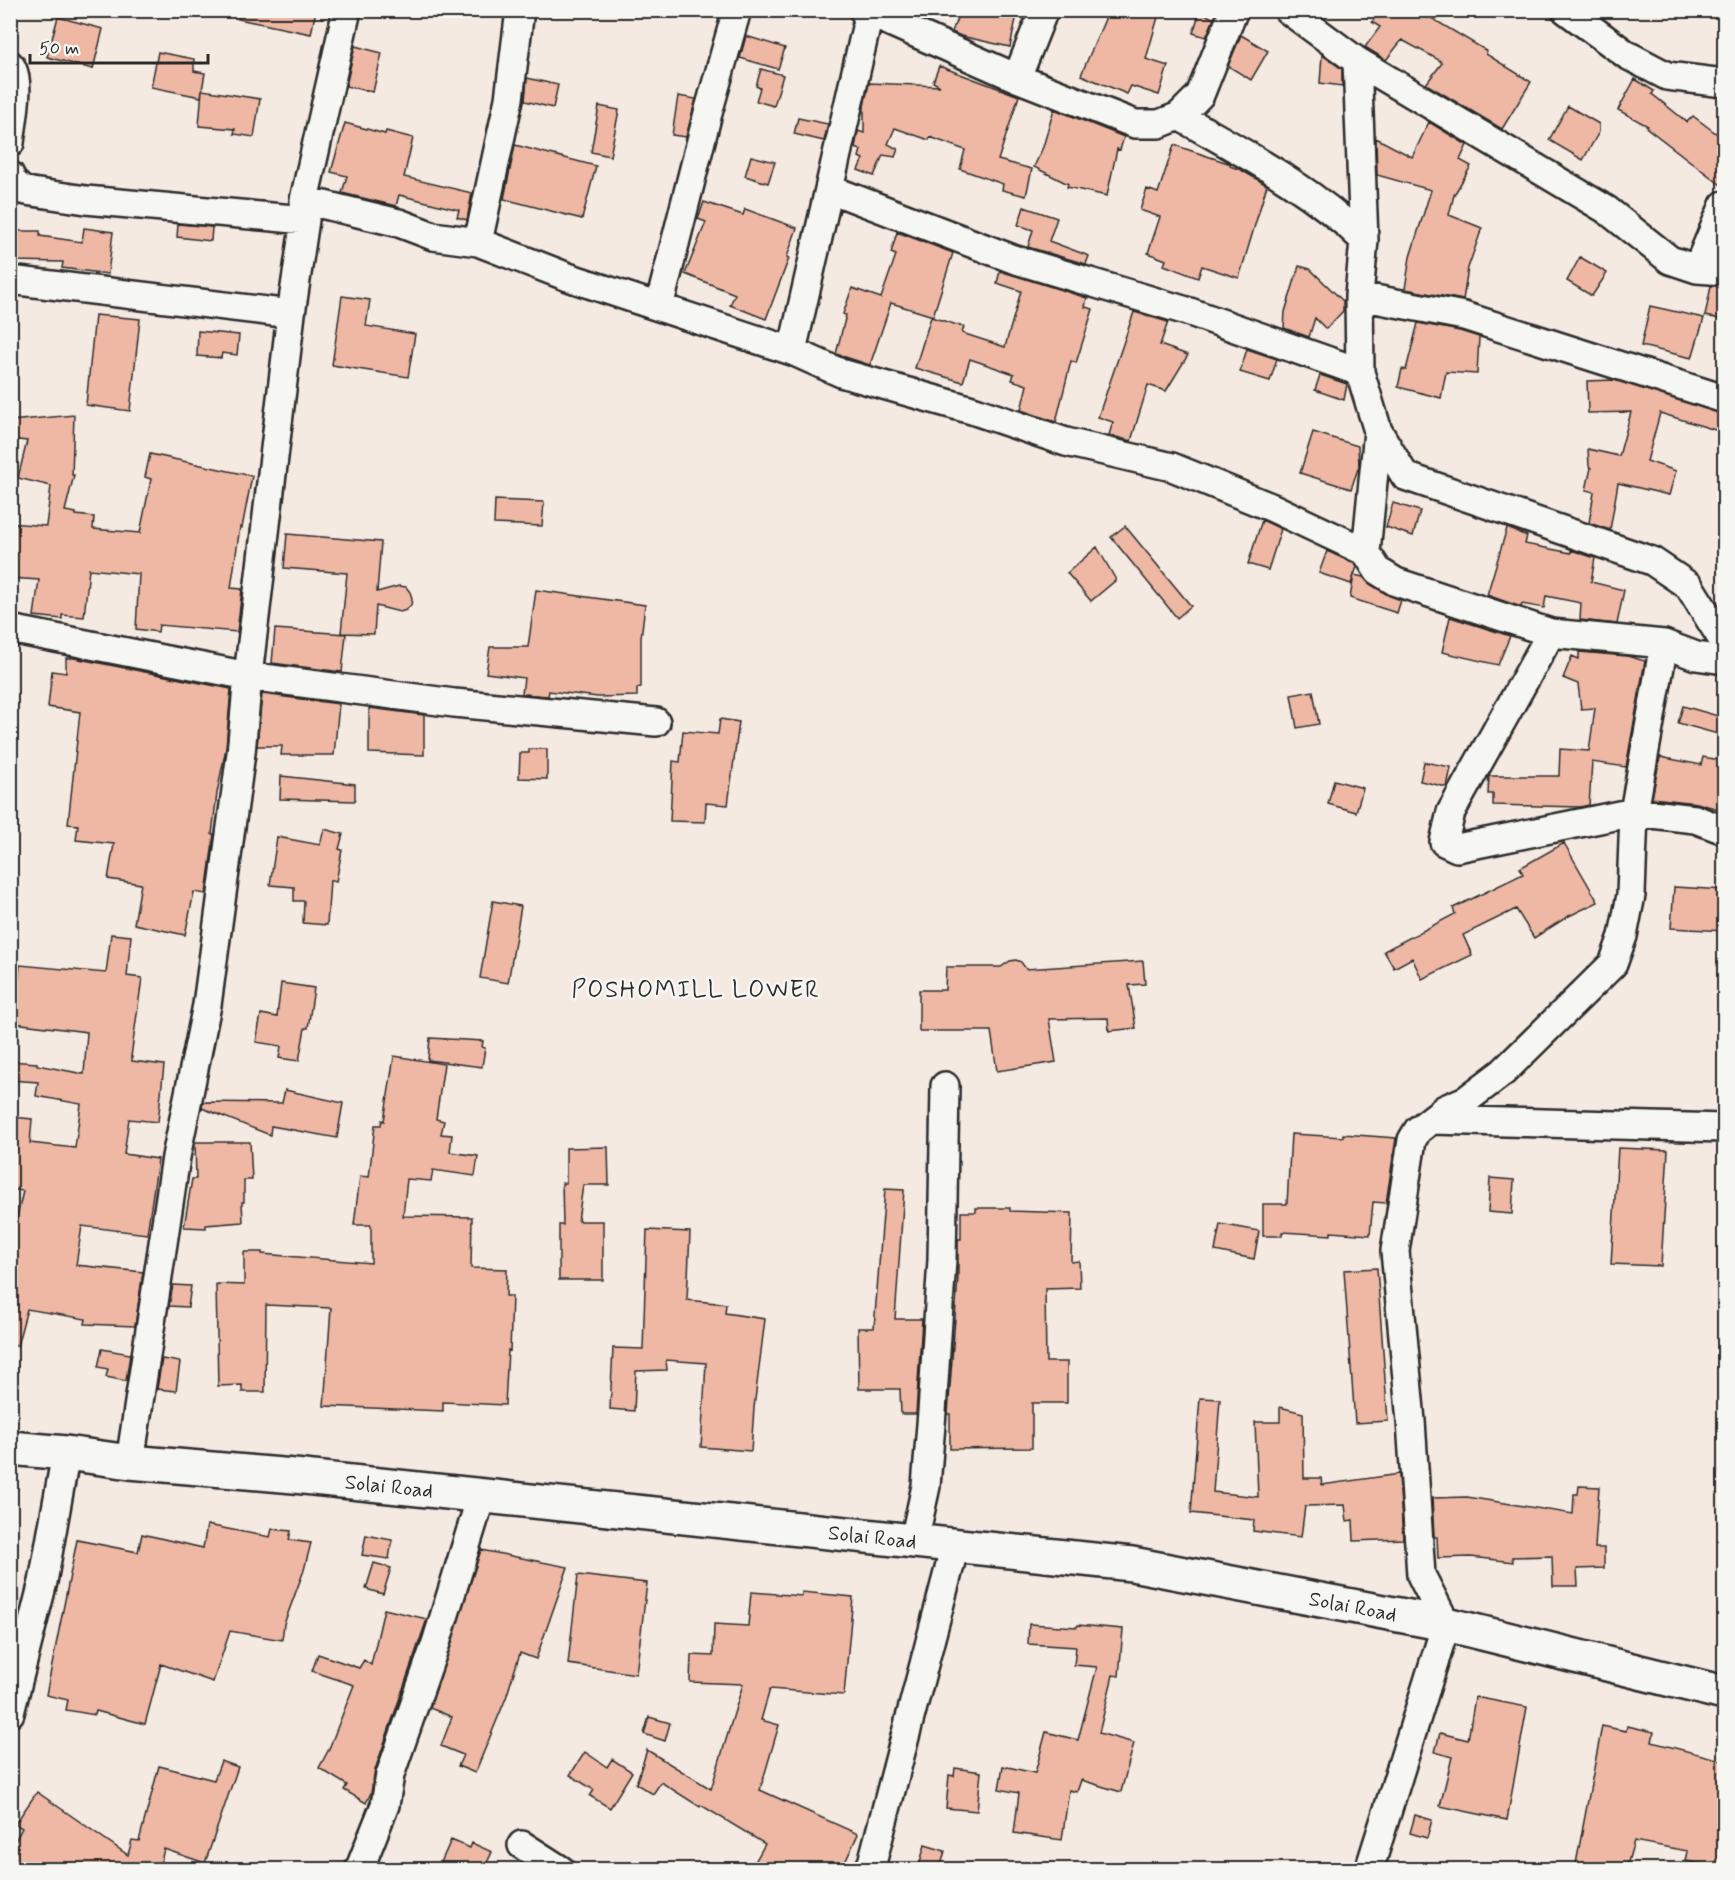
<svg xmlns="http://www.w3.org/2000/svg" width="1735" height="1880" font-family="Mynerve,sans-serif">
<rect width="100%" height="100%" fill="#f5eae2"/>
<filter id="ink" filterUnits="userSpaceOnUse"><feTurbulence type="fractalNoise" baseFrequency=".0167" numOctaves="2"/><feDisplacementMap in="SourceGraphic" scale="12" xChannelSelector="R" yChannelSelector="G"/><feConvolveMatrix kernelMatrix="1 2 1 2 8 2 1 2 1" color-interpolation-filters="sRGB"/></filter>
<g filter="url(#ink)">
<path fill="#efb8a4" stroke="#2b2b2b" stroke-width="1.5" d="M239,10H316L311,34L238,19Z
M960,10H1018L1010,47L961,36L952,32Z
M1109,10H1160L1146,59L1168,66L1159,95L1131,86L1127,94L1081,75Z
M1380,10H1418L1487,51L1486,54L1531,82L1502,129L1426,84L1442,63L1439,60L1402,40L1386,60L1365,47L1380,27L1372,22Z
M1200,11L1214,19L1206,37L1193,33Z
M58,17L103,29L93,69L47,57Z
M1241,35L1268,51L1251,80L1228,66Z
M746,36L785,48L778,69L740,58Z
M355,46L382,53L373,92L346,86Z
M158,52L194,59V71L205,73L202,90L260,99L254,137L234,134L235,129L199,126L202,90L201,97L151,87Z
M1322,55L1342,69V86L1320,83Z
M939,66L1019,96L998,160L1032,169L1026,196L1002,190L1003,184L960,169L965,150L930,137L929,140L895,128L888,144L898,149L895,157L883,155L874,176L858,170L863,159L859,157L861,150L855,148L858,131L864,133V106L869,83L940,86L933,82Z
M761,69L783,75L774,106L756,101L760,88L756,86Z
M527,78L558,85L553,108L525,101Z
M1635,79L1654,91L1652,94L1687,122L1693,116L1725,140V188L1647,128L1648,126L1618,110Z
M678,96L696,99L686,137L672,135Z
M599,106L619,110L610,156L591,152Z
M1568,106L1599,124V132L1583,160L1549,140Z
M1054,109L1124,137L1120,150L1117,149L1107,196L1067,187L1068,184L1034,167L1043,147Z
M798,118L828,124L824,141L794,134Z
M1429,122L1467,145L1460,160L1471,166L1454,195L1449,215L1482,228L1468,268L1463,300L1405,289L1410,257L1431,190L1377,175L1376,138L1412,157Z
M345,123L385,134L386,131L413,138L404,177L472,193L467,220L457,217L459,210L399,195L396,206L342,193L347,176L331,172Z
M515,145L596,166L582,219L504,199Z
M1174,145L1231,164L1230,166L1241,170L1267,185L1239,278L1202,266L1198,278L1164,265L1166,260L1148,253L1160,217L1140,210L1147,189L1158,193Z
M751,156L775,162L768,183L745,176Z
M704,202L743,215L745,209L797,228L787,257L789,258L766,319L730,305L735,294L685,274L706,222L698,219Z
M1024,207L1057,218L1049,241L1089,256L1086,264L1028,247L1033,230L1018,225Z
M178,224L212,227L211,241L177,237Z
M84,228L113,232L108,274L62,268L63,262L14,261L15,231H40V236L82,242Z
M897,232L953,253L933,316L891,303L870,365L836,354L846,315L843,314L852,288L881,298L896,255L891,253Z
M1580,257L1607,273L1592,296L1567,281Z
M1299,266L1310,269L1343,301V311L1326,329L1315,318L1309,337L1284,328L1285,312Z
M1000,271L1087,298L1085,307L1093,309L1076,363L1071,361L1056,422L1021,410L1027,385L1012,380L1014,374L970,359L963,382L915,368L931,317L964,327L962,333L1005,347L1021,291L997,283Z
M1711,286H1725V320L1705,316Z
M342,296L370,300L366,326L415,334L408,377L332,365Z
M1650,306L1704,318L1692,358L1641,346Z
M1134,312L1168,322L1160,345L1188,355L1166,391L1148,385L1131,441L1109,435L1113,422L1098,417Z
M95,315L140,319L130,411L86,405Z
M1418,323L1460,331L1479,337L1477,374L1446,372L1441,398L1398,387L1402,369L1406,370Z
M198,331L239,335L237,355L222,353L221,358L197,356Z
M1247,349L1277,359L1270,381L1240,372Z
M1320,375L1347,384L1344,400L1315,390Z
M1614,380L1725,414V433L1660,413L1647,461L1676,471L1669,495L1618,483L1610,530L1589,523L1594,492L1586,490L1591,468L1589,466L1588,449L1619,456L1631,412L1588,413L1587,381Z
M74,415L72,475H74L65,511L76,513V515L94,517L93,529L140,533L151,479L145,477L150,454L252,476L242,528L240,527L231,588L242,589L237,632L159,625L158,632L136,629L139,574L89,569L84,617L62,615V619L34,616L39,580L10,578V523L46,526L51,486L18,478L27,441L10,439V421Z
M1313,432L1358,446L1359,466L1351,489L1300,473Z
M495,500L544,502L542,526L494,524Z
M1393,503L1420,511L1413,536L1386,527Z
M1262,520L1281,529L1268,570L1248,564Z
M1125,526L1191,606L1177,618L1111,537Z
M1507,528L1527,536L1525,544L1571,553V550L1595,558L1591,582L1624,590L1617,624L1580,620L1581,603L1546,596L1544,608L1522,604L1521,607L1487,595Z
M287,534L381,542L377,592L399,586L406,587L410,592L412,598L411,605L406,610L400,612L376,606L374,634L341,633L347,573L284,568Z
M1097,547L1116,580L1091,601L1067,573Z
M1327,551L1355,564L1357,567L1354,575L1363,577L1370,584L1388,595L1401,600L1397,613L1350,598L1354,575L1351,584L1319,573Z
M536,590L645,605L641,638V687L637,688V696L598,697L549,691L548,696L522,694L524,678L486,673L490,647H528Z
M1450,617L1510,636L1498,665L1442,652Z
M275,629L346,634L342,672L272,663Z
M1579,652L1627,656L1645,661L1626,767L1592,762L1589,805L1580,807L1493,805V794H1488L1489,776H1559L1560,749L1589,751L1595,708L1581,709L1578,684L1563,678L1572,656L1579,659Z
M66,658H74L231,689L226,748L217,793L212,834H214L206,894L194,892L185,935L134,924L141,884L108,879L114,844L76,840L78,825L68,824L80,712L48,707L52,671L66,673Z
M1313,691L1319,724L1297,728L1291,695Z
M262,694L339,704L334,755H281L282,746H257Z
M1683,706L1725,718V736L1678,723Z
M369,708L424,715V755L369,753Z
M720,719L739,722L728,805L706,803L705,822L670,821L673,761L680,762L683,731L718,734Z
M529,749H547V779L519,778L520,753H529Z
M1660,757L1701,765L1703,757L1725,761V811L1697,803L1652,798Z
M1424,762L1451,767L1447,787L1420,781Z
M281,776L355,784V801L280,799Z
M1334,780L1363,788L1356,812L1328,804Z
M324,829L343,834L339,849L342,850L336,882L330,880L327,925L303,923L304,901H294V887L270,885L277,837L320,845Z
M1564,843L1598,902L1567,917L1534,938L1516,909L1463,935L1472,955L1422,979L1412,958L1394,968L1384,951L1455,914L1453,908L1523,874L1520,868Z
M1674,887L1725,890V931L1671,928Z
M493,901L521,906L508,983L480,978Z
M111,934L131,936L127,976L142,978L131,1057H132V1061L164,1065L158,1122L129,1119L124,1154L158,1159L147,1234L82,1226L76,1265L143,1272L135,1326L85,1324L86,1319L27,1309L17,1346H10V1248L23,1191L10,1189V1132L13,1117L32,1119L30,1143L75,1148L81,1104L36,1096L38,1082L10,1080V1061L37,1063V1065L84,1074L87,1032L14,1023L20,965L106,973Z
M1016,960L1021,962L1026,969L1143,961L1145,984L1129,985L1136,1028L1109,1031L1108,1018L1049,1019L1056,1062L997,1071L991,1031H919V990H945L946,967H1001L1010,961Z
M281,983L314,988L308,1028H305L299,1061L279,1058L281,1046L256,1042L261,1014L277,1017Z
M430,1038L483,1041L482,1047L485,1048L482,1067L428,1060Z
M394,1056L444,1064L436,1119L444,1121L441,1134L452,1135L450,1152L478,1156L475,1176L433,1170L431,1181L407,1179L403,1216L472,1217L471,1268L507,1269L506,1296H512L510,1351L508,1350L505,1405L443,1402V1411L324,1406L331,1308L266,1305L265,1392H242V1385L218,1386L216,1284L244,1285V1252H262V1254L371,1263V1225H354L360,1176L369,1177L375,1125H381L382,1120L384,1121Z
M285,1090L343,1103L337,1138L271,1126L270,1135L202,1108L203,1102L282,1103Z
M1291,1134L1343,1137V1134L1396,1138L1386,1203L1373,1202L1370,1235L1331,1232V1235L1282,1232V1236H1263V1204H1287Z
M195,1142H250L252,1180H244V1202H242L243,1222L206,1225V1228L184,1227L192,1179H196Z
M608,1147L609,1185H583L578,1221H603V1280H559V1225H563L562,1183H566V1148Z
M1618,1148L1668,1150L1661,1266L1611,1264Z
M1490,1178L1514,1180L1512,1214L1488,1212Z
M885,1189L904,1190L895,1319H922L916,1414H901L900,1389H859L858,1328H874Z
M976,1208H1010V1211L1072,1213L1071,1262L1079,1261L1080,1288L1045,1289L1046,1362H1067V1403H1032V1448L950,1449V1414H948L958,1277V1239H961V1212H976Z
M1220,1224L1259,1231L1254,1259L1215,1251Z
M647,1230L690,1232L687,1300L726,1304L725,1313L765,1319L754,1408L751,1451L701,1447L706,1363L666,1360L667,1370L636,1371L634,1411L610,1409L613,1348L643,1349Z
M1377,1268L1388,1421L1355,1423L1344,1270Z
M173,1285L191,1286L188,1307L169,1306Z
M102,1349L130,1354L126,1381L106,1377L108,1369L98,1367Z
M162,1359L180,1362L176,1391L157,1389Z
M1200,1398L1220,1399L1213,1492L1258,1497L1255,1422H1280V1407L1303,1413L1304,1478H1321L1322,1485L1399,1474L1403,1539L1354,1541L1353,1520L1347,1521L1345,1505L1305,1506L1301,1537L1253,1531L1254,1520L1191,1513Z
M1579,1486L1599,1487L1595,1548H1604V1568L1577,1569L1578,1586H1553L1552,1556L1512,1557L1513,1562L1471,1557L1438,1558L1437,1537H1434L1432,1498L1467,1497L1573,1514L1574,1494H1578Z
M207,1525L270,1537L272,1529L291,1531L289,1540L311,1543L304,1570L284,1624L282,1640L230,1631L213,1682L161,1664L145,1724L96,1711L95,1715L66,1710L68,1700L46,1695L77,1540L138,1552L142,1534L203,1548Z
M366,1535L392,1540L389,1559L362,1555Z
M481,1550L568,1567L536,1659L520,1653L506,1698L475,1773L458,1766L463,1755L441,1746L452,1717L430,1708Z
M374,1563L391,1568L383,1594L366,1589Z
M578,1575L647,1583L636,1674L568,1664Z
M751,1592L802,1596V1592L853,1597L844,1695L770,1689L761,1720L779,1725L760,1790L858,1834L842,1869H751L765,1844L701,1805L700,1807L661,1782L653,1794L636,1784L647,1750L711,1789L743,1684L690,1682L691,1655L713,1656L714,1624L748,1626Z
M384,1609L427,1619L375,1770L371,1793L366,1803L344,1790L347,1785L319,1768L329,1749L354,1685L312,1671L318,1654L359,1668L364,1660L371,1665Z
M1029,1624L1077,1627L1078,1625L1123,1629L1119,1676L1113,1675L1099,1733L1134,1743L1121,1792L1081,1780L1077,1792L1069,1790L1062,1840L1014,1833L1019,1793L999,1789L1003,1766L1035,1773L1046,1732L1078,1740L1097,1667L1074,1665L1076,1647L1028,1644Z
M1475,1697L1527,1707L1507,1820L1440,1806L1452,1757L1435,1752L1440,1733L1468,1740Z
M649,1717L670,1723L665,1741L644,1734Z
M1602,1726L1626,1731L1627,1726L1654,1732L1652,1742L1725,1761V1869L1686,1861L1688,1851L1634,1841L1626,1869H1575Z
M585,1752L607,1767L612,1759L632,1772L610,1808L590,1796L594,1790L570,1775Z
M221,1761L238,1767L205,1863L164,1849L159,1869H10V1850L22,1828L15,1824L37,1792L128,1855L132,1840L139,1841L159,1766L214,1780Z
M955,1768L981,1772L977,1811L946,1808L949,1775L954,1776Z
M1415,1815L1432,1820L1427,1838L1410,1833Z
M451,1840L470,1848L472,1843L492,1852L484,1869H438Z
M925,1845L945,1851L940,1869H918Z"/>
<g fill="none" stroke-linecap="round" stroke-linejoin="round">
<defs>
<path id="minor" d="M863,10L1017,78L1135,124H1159L1179,116L1200,95L1234,10
M870,10L792,351L841,373L972,410L1066,442L1172,467L1273,508L1366,552
M1288,10L1357,61L1607,210L1670,260L1697,269L1724,271
M1566,10L1627,55L1667,76L1724,83
M1357,61L1364,240L1359,296L1360,372L1378,431L1405,476L1652,561L1689,586L1724,642
M10,65C22,79 12,124 10,143
M1017,78L1044,10
M1179,116C1243,153 1311,188 1364,240
M10,175L12,181L22,190L32,192L86,200L305,220
M830,189L1013,259L1190,312L1360,372
M304,200L399,223L433,236L478,242L568,277L792,351
M478,242L509,99L520,10
M1697,269L1724,205
M10,280L291,314
M1359,296L1464,316L1724,399
M659,307L708,113L737,10
M1378,431L1366,552L1378,571L1396,582L1551,633L1664,644L1696,656L1724,660
M10,629L248,676L454,703L656,722
M1551,633L1451,812L1444,842L1457,848L1634,812L1695,819L1724,830
M1432,1120L1724,1128
M130,1462L176,1157L207,1005L241,753L248,676L291,314L305,220L304,200L347,10
M914,1541L926,1486L932,1412L942,1260L945,1086
M10,1713L43,1582L66,1453
M522,1845L561,1870
M359,1870L385,1805L390,1775L436,1643L481,1497
M868,1870L872,1863L955,1546
M1369,1870L1446,1624L1421,1575L1411,1421L1395,1251L1412,1140L1418,1130L1445,1109L1466,1100L1503,1072L1613,964L1623,936L1631,895L1634,812L1664,644"/>
<g id="trunk">
<path id="s1" d="M10,1448L66,1453L130,1462L294,1476L1132,1564L1446,1624L1724,1693"/>
</g>
</defs>
<use href="#minor" stroke="#2b2b2b" stroke-width="32"/>
<use href="#trunk" stroke="#2b2b2b" stroke-width="38"/>
<use href="#minor" stroke="#f6f6f2" stroke-width="27"/>
<use href="#trunk" stroke="#f6f6f2" stroke-width="33"/>
</g>
</g>
<g text-anchor="middle" stroke-width="5" stroke-linejoin="round" paint-order="stroke">
<g font-size="21" fill="#2b2b2b" stroke="#f6f6f2">
<text dy="7" stroke="none"><textPath href="#s1" startOffset="381">Solai Road</textPath></text>
<text dy="7" stroke="none"><textPath href="#s1" startOffset="867">Solai Road</textPath></text>
<text dy="7" stroke="none"><textPath href="#s1" startOffset="1353">Solai Road</textPath></text>
</g>
<g font-size="24" letter-spacing="1.5" fill="#2b2b2b" stroke="#f6f6f2">
<text x="696" y="997">POSHOMILL LOWER</text>
</g>
</g>
<rect width="1735" height="1880" fill="none" stroke="#f6f6f2" stroke-width="36"/>
<rect x="18" y="18" width="1699" height="1844" fill="none" stroke="#2b2b2b" stroke-width="2" filter="url(#ink)"/>
<path d="M30 54v9h178v-9" fill="none" stroke="#2b2b2b" stroke-width="3"/>
<text x="39" y="54" font-size="18" fill="#2b2b2b" stroke="#f6f6f2" stroke-width="4.5" paint-order="stroke">50 m</text>
</svg>
